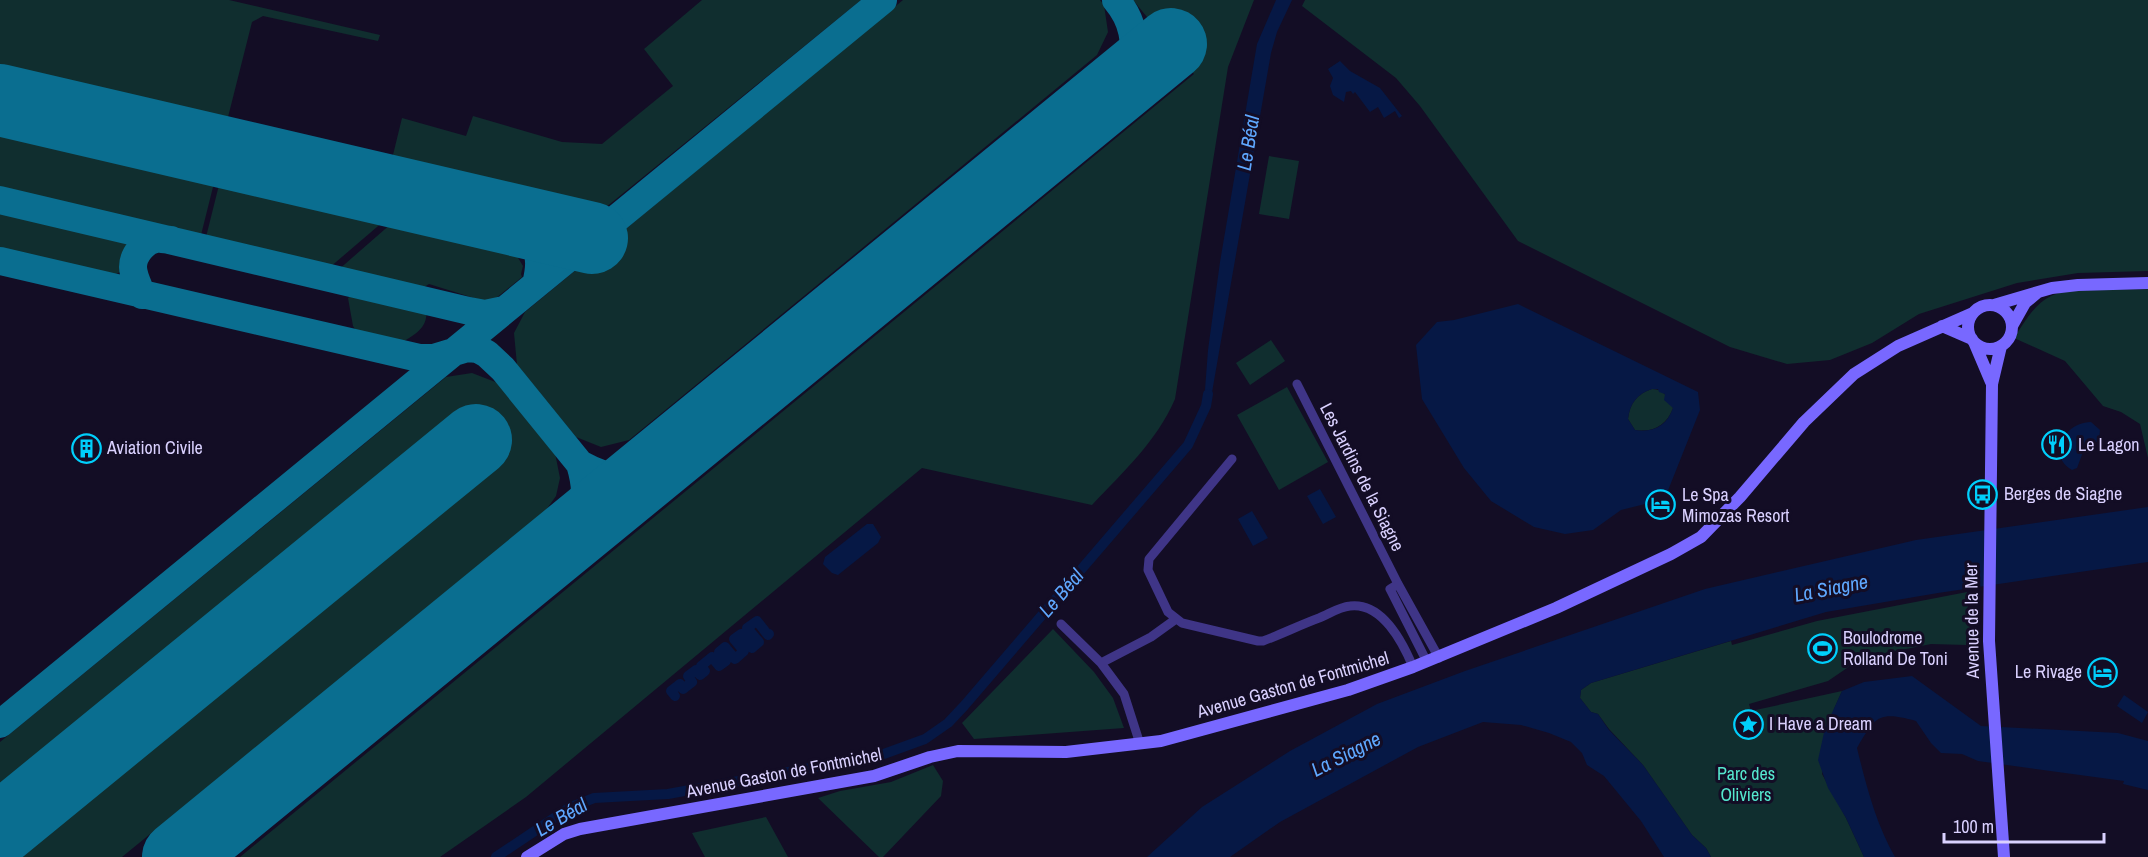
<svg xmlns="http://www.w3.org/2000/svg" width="2148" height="857" font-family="'Archivo Narrow',sans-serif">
<rect width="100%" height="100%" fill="#130d25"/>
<path fill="#102e2f" d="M0,0H229L380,35L378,41L263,16L252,22L225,129L0,75Z
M702,0H861L605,208L593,211L565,207L396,168L392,159L402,118L466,136L473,116L562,142L602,144L673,86L644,49Z
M903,0H1100L1104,5L1108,32L1097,55L629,440L601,447L576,437L517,365L514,333L525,312Z
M1133,0H1254L1228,67L1175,399C1157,441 1123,472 1092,505L922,468L526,797L440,857H240L1194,74Z
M1305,0H2148V271L2078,273L2017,283L1919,314L1872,343L1830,360L1787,364L1730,347L1518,241L1420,106L1396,78L1302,6Z
M0,129L215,179L200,239L0,192Z
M1269,156L1299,161L1289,219L1259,214Z
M220,181L384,221L329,268L205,241Z
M0,208L118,237L127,245V258L122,271L112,276L0,250Z
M392,223L506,248L517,256L523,266L521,274L522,277L490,303L429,284L418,291L337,271Z
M2148,289V458L2140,424L2121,412L2103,406L2065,361L2014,338C2024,323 2034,304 2051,296C2068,287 2126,290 2148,289Z
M356,292L426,308C429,327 416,334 401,343L358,334L353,326L348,298Z
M1271,340L1285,361L1250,385L1236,363Z
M472,373L498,383L555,453L560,478L556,496L546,510L122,857H0V742L446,377Z
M1287,387L1328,462L1279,490L1237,415Z
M1652,389C1664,389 1668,398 1673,408C1667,425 1653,433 1635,430L1628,419C1630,403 1637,394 1652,389Z
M1967,592L1971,642L1967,645L1931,644L1871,656L1850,666L1828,681L1749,704L1751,711L1842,691L1834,709L1822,774L1846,818L1864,857H1711L1706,848L1692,835L1643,765L1609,729L1598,714L1591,712L1584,703L1580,698L1581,690L1591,683L1731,641L1732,645L1817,621Z
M1053,629L1094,672L1113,698L1124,728L974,739L962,723Z
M933,765L943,781L941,796L883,857H879L818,798L840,791L891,782Z
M766,817L788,857H705L692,833Z"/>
<path fill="#061845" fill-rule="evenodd" d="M1276,0H1292L1277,32L1271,53L1210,404L1206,406L1204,403L1208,350L1220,262L1257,44Z
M1340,61L1350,71L1380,88L1402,116L1399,118L1395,111L1384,118L1378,107L1370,112L1355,92L1353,94L1351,91L1346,92L1344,102L1333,95L1330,86L1333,78L1328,69Z
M1518,304L1698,392L1700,410L1667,493L1645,504L1621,510L1593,530L1565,534L1534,527L1491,501L1464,468L1422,399L1416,345L1437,322L1454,320ZM1652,389H1658L1659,392L1665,394L1664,400L1673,408C1667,426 1653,433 1635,430L1628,419C1630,403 1637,394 1652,389Z
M2091,422L2100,430L2099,440L2083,452L2077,468L2072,470C2046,455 2065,422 2091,422Z
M1320,489L1336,517L1323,524L1307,496Z
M2148,507V562L1938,593L1826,612L1591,683L1581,690L1580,698L1584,703L1591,712L1598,714L1609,730L1643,765L1692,835L1706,848L1711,857H1664L1641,821L1604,776L1587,765L1582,753L1571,742L1549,733L1521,725L1483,722L1418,747L1280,822L1230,857H1147L1202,807L1290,751L1377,704L1465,671L1705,589L1916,540Z
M1252,511L1268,538L1253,546L1238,519Z
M867,524H873L881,537L878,543L838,575L832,573L823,564L825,557Z
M1912,676L1981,726L2118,733L2148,741V790L2123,784L2124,781L1978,761L1962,754L1941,753L1931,743L1916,721C1878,711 1876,716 1857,748C1866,785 1876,824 1895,857H1864L1846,818L1828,788L1818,760L1825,728L1842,691L1864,682Z
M2124,695L2148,712L2142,723L2117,706Z"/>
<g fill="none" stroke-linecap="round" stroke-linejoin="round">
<path stroke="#061845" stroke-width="10" d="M675,696L671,691L680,684L683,689L692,682L688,676L696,670L700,675L705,671L701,666L712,657L719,666L726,661L719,652L725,647L735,659L744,651L734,639L741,634L752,648L759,642L747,628L757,621L768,635L769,634
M496,857L569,808L594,798L668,794L881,755L925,739L948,723L964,706L1188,445L1206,406L1208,394"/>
<path stroke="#0a6e90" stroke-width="28" d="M1106,97C1114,88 1125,78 1129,67C1139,44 1132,19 1116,0
M0,200L469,311L485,314L504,310
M513,220C537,239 544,254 536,284
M0,261L419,358H434L467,348L478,349L487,354L503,369L580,464L592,470L607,476L620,477L640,472L663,460
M142,295C139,287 133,276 133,267C133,255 144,241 156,239C161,238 167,240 171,240
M568,538C585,509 590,497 580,464
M0,724L883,0"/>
<path stroke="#0a6e90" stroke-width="72" d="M0,100L592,238
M0,829L476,440
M178,857L1171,44"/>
<path stroke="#3f3587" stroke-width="9" d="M1297,384L1398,584L1439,658
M1232,459L1149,559L1148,570L1168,612L1182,623L1258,641H1263C1282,634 1300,625 1319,618C1329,614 1339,607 1350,606C1382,602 1403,643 1413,667
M1398,584L1390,589L1427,662
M1061,624L1101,663L1124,694L1140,744
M1101,663L1151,637L1176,619"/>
<path stroke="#7868ff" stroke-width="12" d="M1994,305L2052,288L2078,285L2148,283
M1968 327a22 22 0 1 1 44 0a22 22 0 1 1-44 0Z
M1942,326L1972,339
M2012,326L2025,303L2037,293
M1974,342L1991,382
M2001,346L1992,384L1989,641L2004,857
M527,857L564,834L580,829L874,776L930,757L958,751L1066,752L1161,741L1348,690L1413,667L1556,608L1671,554L1701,537L1740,497L1804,422L1854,374L1898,346L1973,313"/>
</g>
<defs>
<symbol id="restaurant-ring" viewBox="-11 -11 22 22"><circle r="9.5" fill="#130d25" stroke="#00cffc" stroke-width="1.5"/><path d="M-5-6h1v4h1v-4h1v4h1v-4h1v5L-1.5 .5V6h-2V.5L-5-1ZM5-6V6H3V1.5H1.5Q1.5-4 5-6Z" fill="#00cffc"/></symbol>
<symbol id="building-ring" viewBox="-11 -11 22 22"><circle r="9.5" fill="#130d25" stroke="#00cffc" stroke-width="1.5"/><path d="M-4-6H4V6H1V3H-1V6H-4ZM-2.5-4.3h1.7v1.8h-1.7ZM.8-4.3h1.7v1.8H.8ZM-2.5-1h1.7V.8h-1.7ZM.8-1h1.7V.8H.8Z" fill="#00cffc"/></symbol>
<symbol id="bus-ring" viewBox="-11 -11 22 22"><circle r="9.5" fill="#130d25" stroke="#00cffc" stroke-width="1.5"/><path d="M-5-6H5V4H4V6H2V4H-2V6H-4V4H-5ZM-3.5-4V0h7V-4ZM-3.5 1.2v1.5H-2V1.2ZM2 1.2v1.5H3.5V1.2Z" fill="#00cffc"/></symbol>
<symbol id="hotel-ring" viewBox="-11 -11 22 22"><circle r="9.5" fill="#130d25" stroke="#00cffc" stroke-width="1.5"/><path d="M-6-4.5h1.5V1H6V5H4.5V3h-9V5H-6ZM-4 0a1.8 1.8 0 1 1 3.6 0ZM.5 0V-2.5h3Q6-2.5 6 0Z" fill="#00cffc"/></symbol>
<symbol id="stadium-ring" viewBox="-11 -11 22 22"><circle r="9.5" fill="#130d25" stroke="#00cffc" stroke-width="1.5"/><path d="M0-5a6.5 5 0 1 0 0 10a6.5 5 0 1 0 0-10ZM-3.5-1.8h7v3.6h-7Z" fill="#00cffc"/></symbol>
<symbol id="sight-ring" viewBox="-11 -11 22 22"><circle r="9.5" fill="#130d25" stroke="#00cffc" stroke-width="1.5"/><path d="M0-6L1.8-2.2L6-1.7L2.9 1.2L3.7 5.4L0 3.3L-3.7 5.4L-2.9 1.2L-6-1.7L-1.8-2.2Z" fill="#00cffc"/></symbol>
</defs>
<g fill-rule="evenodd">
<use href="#restaurant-ring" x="2040" y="428" width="33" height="33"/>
<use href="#building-ring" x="70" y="432" width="33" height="33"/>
<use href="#bus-ring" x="1966" y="478" width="33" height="33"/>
<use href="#hotel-ring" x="1644" y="488" width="33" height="33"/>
<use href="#stadium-ring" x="1806" y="632" width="33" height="33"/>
<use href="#hotel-ring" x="2086" y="656" width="33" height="33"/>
<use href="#sight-ring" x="1732" y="708" width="33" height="33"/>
</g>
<g text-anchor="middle" stroke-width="6" stroke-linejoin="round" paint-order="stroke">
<g font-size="18" fill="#dad1ff" stroke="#130d25" text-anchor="start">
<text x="2078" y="451">Le Lagon</text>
<text x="107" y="454">Aviation Civile</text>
<text x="2004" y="500">Berges de Siagne</text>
<text x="1682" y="501">Le Spa<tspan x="1682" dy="21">Mimozas Resort</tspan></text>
<text x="1843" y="644">Boulodrome<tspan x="1843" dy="21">Rolland De Toni</tspan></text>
<text x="2082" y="678" text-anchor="end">Le Rivage</text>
<text x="1769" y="730">I Have a Dream</text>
</g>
<g font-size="18" fill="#dad1ff" stroke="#130d25">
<text transform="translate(1362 477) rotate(63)" y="6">Les Jardins de la Siagne</text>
<text transform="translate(1972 621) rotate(-91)" y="6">Avenue de la Mer</text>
<text transform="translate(1293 685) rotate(-16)" y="6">Avenue Gaston de Fontmichel</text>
<text transform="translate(784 773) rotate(-11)" y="6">Avenue Gaston de Fontmichel</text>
</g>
<g font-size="18" fill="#55e7ce" stroke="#130d25">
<text x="1746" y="780">Parc des<tspan x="1746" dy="21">Oliviers</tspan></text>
</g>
<g font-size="20" font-style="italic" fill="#5fa8ff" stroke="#130d25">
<text transform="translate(1248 143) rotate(-81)" y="7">Le Béal</text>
<text transform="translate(1831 588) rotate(-11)" y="7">La Siagne</text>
<text transform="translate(1061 593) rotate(-49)" y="7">Le Béal</text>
<text transform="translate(1346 754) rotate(-27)" y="7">La Siagne</text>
<text transform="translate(561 817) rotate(-30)" y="7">Le Béal</text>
</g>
</g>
<path d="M1944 833v9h160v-9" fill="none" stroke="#dad1ff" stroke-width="3"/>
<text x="1953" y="833" font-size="18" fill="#dad1ff" stroke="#130d25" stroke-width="4.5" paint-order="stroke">100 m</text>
</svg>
